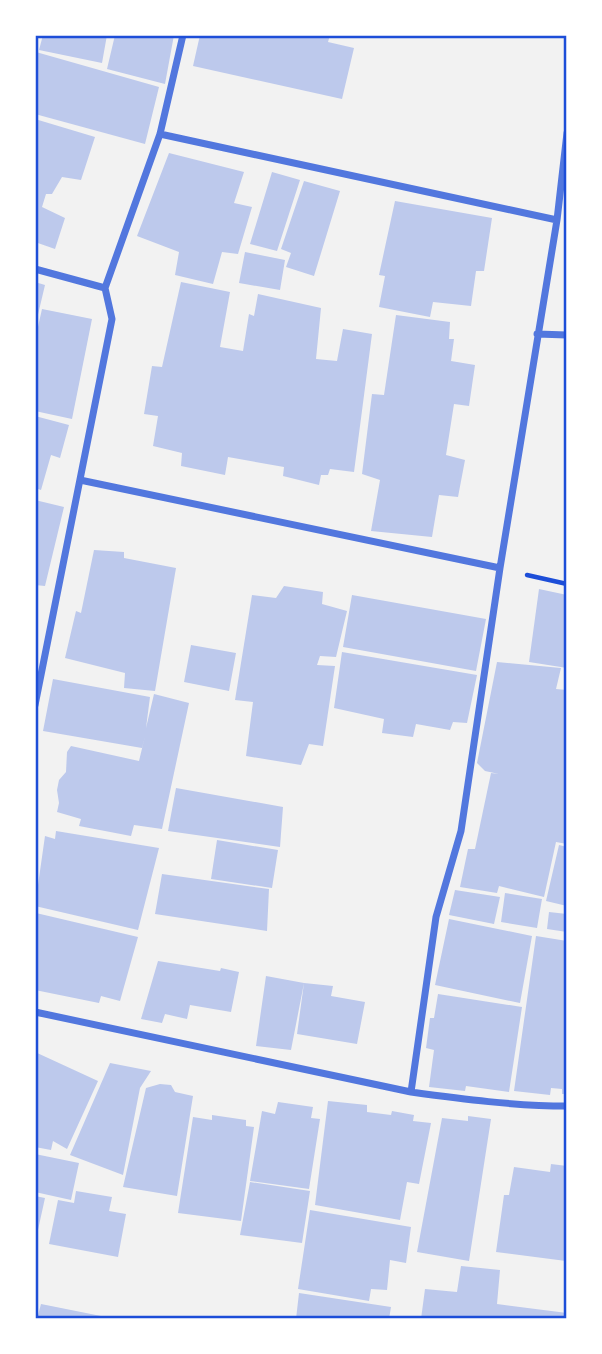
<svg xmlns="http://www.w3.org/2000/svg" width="602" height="1354" font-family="'Public Sans',sans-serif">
<rect width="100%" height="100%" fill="#f2f2f2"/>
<path fill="#bdc9ec" d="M43,35H107L102,63L39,50Z
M115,35H174L165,84L107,69Z
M200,35H330L328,42L354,48L342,99L193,66Z
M36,52L159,87L145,144L35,114Z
M35,119L95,137L81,180L62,177L52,194H46L42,207L65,218L55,249L35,242Z
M169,153L244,172L234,203L252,207L238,254L222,252L213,284L175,275L179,252L137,236Z
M272,172L300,180L277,251L250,244Z
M304,181L340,191L314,276L286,267L291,253L281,249Z
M395,201L492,218L484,271H476L471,306L433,302L430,317L379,307L385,276L379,275Z
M245,252L285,260L280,290L239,283Z
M35,282L45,285L36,323H35Z
M181,282L230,292L220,347L243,351L249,314L254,316L258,294L321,308L316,359L337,361L343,329L372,334L354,472L330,469L328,475H321L319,485L283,476L284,467L228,457L225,475L181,466L182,453L153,446L158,416L144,414L152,366L162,367Z
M42,309L92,319L72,419L35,411V340Z
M396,315L450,322L449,339H454L451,361L475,365L469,406L454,404L446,455L465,460L458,497L439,495L432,537L371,531L380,480L362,474L372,394L384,395Z
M35,416L69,425L60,458L51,455L41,490L35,488Z
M35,500L64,507L45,586L35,585Z
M94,550L124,552V558L176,568L155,691L124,688L125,673L65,658L76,611L81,613Z
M284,586L323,592L322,604L347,611L336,657L320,656L317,665L335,666L323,746L309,744L301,765L246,756L253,702L235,700L252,595L276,598Z
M539,589L567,595V668L529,662Z
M352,595L486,619L476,671L343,647Z
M191,645L236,653L229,691L184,682Z
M342,652L477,675L467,723L453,722L450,730L416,724L413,737L382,733L384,719L334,708Z
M497,662L561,668L556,689L567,690V844L556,842L544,897L499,886L497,893L460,887L468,849H475L491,773L499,774L485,771L477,763Z
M53,679L150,697L146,728L154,694L189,703L162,829L134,825L131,836L79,826L81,819L57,812L59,803L57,790L59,780L66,772L67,752L71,746L139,761L145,736L142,748L43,731Z
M176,788L283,807L280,847L168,831Z
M56,831L159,848L138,930L35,906L45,836L55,839Z
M217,840L278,850L272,888L211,879Z
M559,845L567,847V906L546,901Z
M162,874L269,889L267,931L155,914Z
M455,890L500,897L494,924L449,915Z
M505,893L542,899L537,928L501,922Z
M549,912L567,914V932L547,929Z
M36,913L138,937L120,1001L101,996L99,1003L35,990Z
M449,919L532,936L520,1003L435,985Z
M536,936L567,941V1094H562V1089L551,1088L550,1095L514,1091Z
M158,961L220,971L221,968L239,972L231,1012L190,1005L187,1019L165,1014L162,1023L141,1019Z
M266,976L304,983L291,1050L256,1046Z
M304,983L333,986L331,996L365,1002L357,1044L297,1034Z
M438,994L522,1007L509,1092L466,1086L465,1091L429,1087L434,1050L426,1048L430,1018H434Z
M35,1052L98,1081L67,1149L53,1141L51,1150L35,1147Z
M110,1063L151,1071L140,1088L123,1175L70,1155Z
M160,1084L171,1085L175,1092L193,1096L177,1196L123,1187L146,1088Z
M328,1101L367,1105V1112L391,1115L392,1111L414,1115L413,1121L431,1123L419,1184L407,1182L400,1220L315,1205Z
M278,1102L313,1107L311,1118L320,1119L309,1189L250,1181L262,1111L275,1114Z
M212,1115L246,1120V1126L254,1127L241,1221L178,1213L193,1117L212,1120Z
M468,1116L491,1119L469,1261L417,1252L442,1118L468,1121Z
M35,1154L79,1163L71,1200L35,1192Z
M551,1164L567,1166L566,1261L496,1252L504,1195H509L514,1167L550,1172Z
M250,1182L310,1191L302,1243L240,1235Z
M76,1191L112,1197L109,1211L126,1214L118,1257L49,1244L58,1200L74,1203Z
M35,1196L45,1198L36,1239H35Z
M310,1210L411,1227L406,1263L390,1260L387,1290L371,1289L369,1301L298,1289Z
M461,1266L500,1270L497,1304L567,1313V1319H421L425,1289L457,1292Z
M299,1293L391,1307L389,1319H296Z
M41,1304L101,1316V1319H37Z"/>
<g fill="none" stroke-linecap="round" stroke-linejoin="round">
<path stroke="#1d4ed8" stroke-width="4.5" d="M527,575L567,584"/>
<path stroke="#5277de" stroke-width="7" d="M160,134L557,220
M35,269L105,288L112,319L35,705
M105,288L160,134L183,35
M537,334L567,335
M80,480L500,568L557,220L567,133
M35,1012L411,1092C462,1099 515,1106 567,1106
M411,1092L436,917L461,831L500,568"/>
</g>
<rect width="602" height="1354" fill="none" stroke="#ffffff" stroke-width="74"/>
<rect x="37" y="37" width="528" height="1280" fill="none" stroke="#1d4ed8" stroke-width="2.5"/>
</svg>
